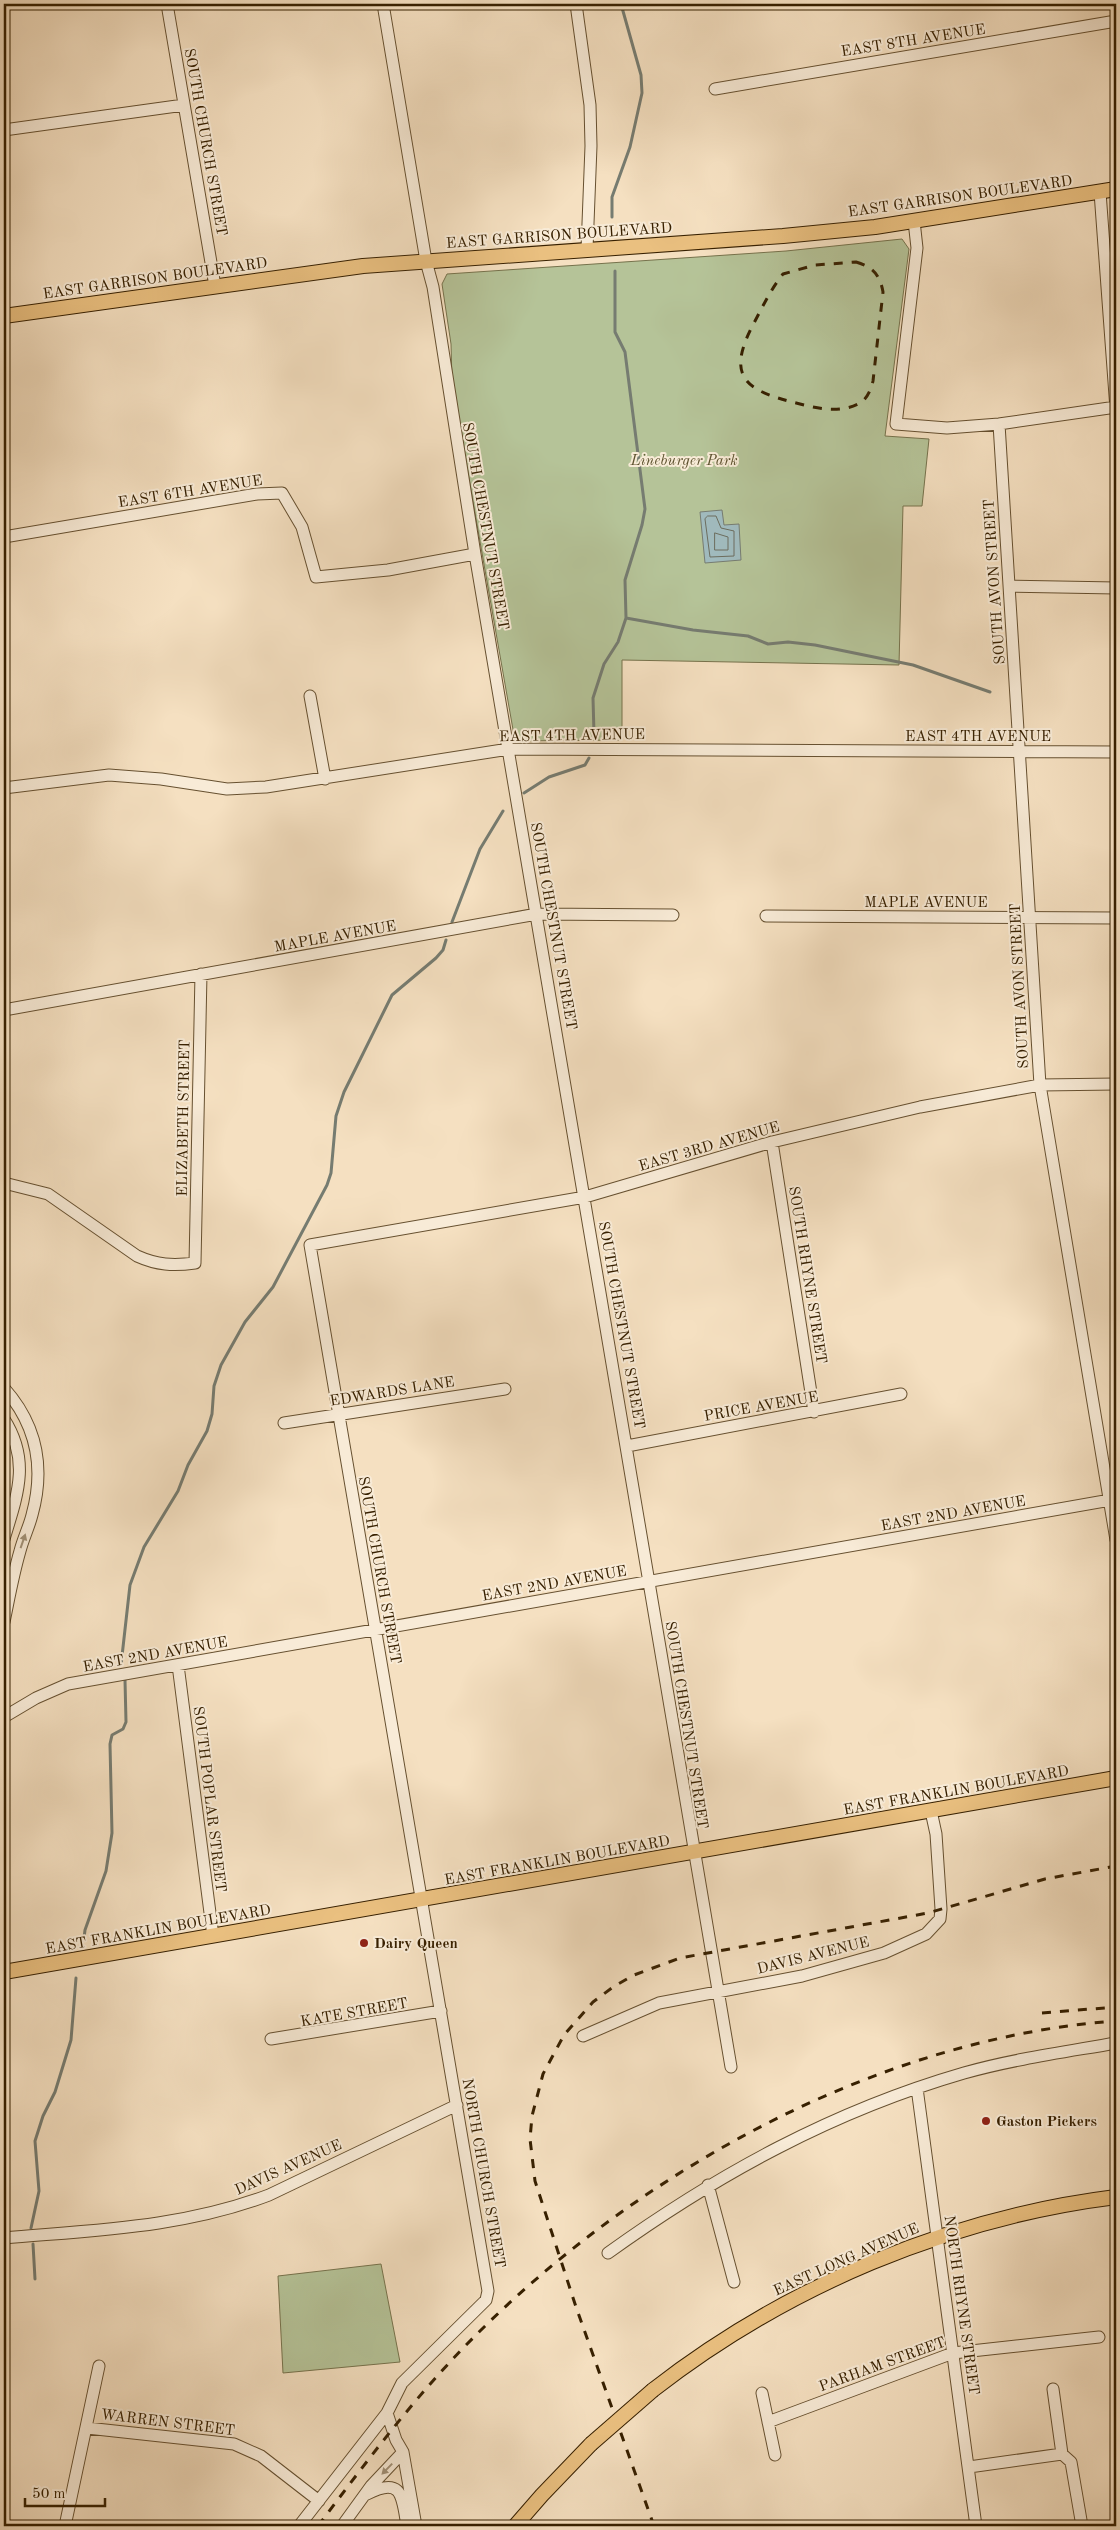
<svg xmlns="http://www.w3.org/2000/svg" width="1120" height="2530" font-family="'Old Standard TT',serif">
<rect width="100%" height="100%" fill="#f5e0c1"/>
<filter id="stains"><feTurbulence type="fractalNoise" baseFrequency=".004" numOctaves="4"/><feColorMatrix values="0 0 0 0 .2 0 0 0 0 .09 0 0 0 0 .02 0 0 0 .5 -.17"/></filter>
<radialGradient id="worn" r=".72"><stop offset=".6" stop-color="#630" stop-opacity="0"/><stop offset="1" stop-color="#630" stop-opacity=".3"/></radialGradient>
<path fill="#b5c398" stroke="#76724c" d="M902,239L909,249L885,436L929,439L922,506H903L899,665L622,660V740L515,741L452,382L451,344L442,284L447,274L786,251Z
M381,2264L400,2362L283,2373L278,2276Z"/>
<path fill="#a0babd" stroke="#767c71" d="M722,510L724,525L739,524L741,560L705,563L700,512Z"/>
<g fill="none" stroke-linecap="round" stroke-linejoin="round">
<path stroke="#6c6d5e" stroke-width="1" d="M708,516H716L721,528L734,531V556L710,557L705,519Z
M715,533L728,537V550H715Z"/>
<path stroke="#767c71" stroke-width="3" d="M612,217V197L630,147L642,93L641,75L621,4
M626,618L693,630L748,636L768,644L788,642L815,645L913,665L990,692
M594,734L593,698L604,664L618,642L626,618L625,580L642,525L645,509L625,352L615,332V271
M524,793L549,777L585,765L589,758
M452,922L480,849L503,811
M121,1665L130,1585L144,1547L178,1491L188,1465L207,1431L212,1414L214,1386L221,1365L245,1322L273,1287L327,1185L331,1173L336,1116L344,1092L392,995L436,958L443,950L446,940
M84,1938L85,1930L106,1871L112,1833L110,1744L112,1735L123,1729L126,1722L125,1680
M31,2228L39,2191L35,2141L43,2116L55,2092L71,2040L76,1978
M33,2244L35,2279"/>
<defs>
<path id="minor" d="M167,4L215,286
M383,4L426,261L433,287L475,554L731,2067
M576,4L590,105L591,146L587,249
M715,89L1116,21
M4,130L184,105
M1100,192L1116,409
M914,221L917,248L896,424L947,428L999,424L1116,407
M999,424L1040,1085L1116,1540
M4,537L257,494L282,493L302,527L316,577L388,570L475,554
M1009,586L1116,588
M310,696L325,779
M4,788L109,775L161,779L227,789L266,787L509,749L1116,752
M766,916L1116,918
M4,1010L537,914L673,915
M772,1142L814,1412
M4,1183L48,1194L137,1256C157,1265 173,1266 195,1263L201,974
M4,1388C37,1425 45,1468 32,1515C29,1527 23,1539 20,1551C13,1575 9,1598 4,1622
M4,1419C31,1461 17,1496 4,1539
M284,1423L505,1389
M627,1446L901,1394
M178,1665L213,1936
M4,1717L36,1698L68,1684L1116,1499
M583,2036L659,2003L802,1976L884,1953L926,1934L940,1919L941,1909L936,1834L931,1811
M271,2039L441,2011
M917,2088L976,2526
M708,2185L734,2282
M4,2238C95,2230 182,2228 269,2195L457,2105
M608,2253C718,2174 833,2111 964,2073C1014,2059 1065,2052 1116,2043
M1053,2389L1062,2454L1071,2462L1082,2526
M762,2393L775,2455
M387,2413L396,2440L403,2452L416,2526
M768,2422L953,2353L1099,2337
M87,2428L234,2444L261,2456L319,2501
M969,2467L1062,2454
M367,2494C403,2476 402,2497 407,2526
M65,2526L99,2366
M299,2526L387,2413L402,2383L486,2300L488,2291L310,1245L585,1197L772,1142L920,1107L1040,1085L1116,1084
M342,2526L371,2486L403,2452"/>
<path id="major" d="M4,316L363,266L783,236L875,227L1116,189
M4,1972L1116,1778
M653,2390C787,2286 948,2218 1116,2197
M515,2526L542,2495L591,2444"/>
</defs>
<use href="#minor" stroke="#665030" stroke-width="13"/>
<use href="#major" stroke="#372000" stroke-width="16"/>
<use href="#minor" stroke="#f8ebd7" stroke-width="11"/>
<use href="#major" stroke="#eac080" stroke-width="14"/>
<path stroke="#372000" stroke-width="3" stroke-dasharray="9 9" stroke-linecap="butt" d="M856,262C873,267 880,275 883,292L873,381C871,389 868,398 860,403C843,413 818,409 800,404C747,391 724,379 754,323C763,306 771,289 783,274L815,265Z
M1042,2013L1116,2007
M318,2526C367,2461 416,2395 474,2337C640,2170 879,2038 1116,2021
M654,2526L576,2307L535,2181L530,2139L532,2116L543,2074L564,2035L593,2002L613,1987L634,1975L680,1958L928,1913L1045,1879L1116,1866"/>
<defs>
<path id="major-bridge" d="M591,2444L653,2390"/>
</defs>
<use href="#major-bridge" stroke="#372000" stroke-width="16" stroke-linecap="butt"/>
<use href="#major-bridge" stroke="#eac080" stroke-width="14"/>
</g>
<defs><path id="oneway-solid" d="M-6-.8H1V-3.2L6.5 0L1 3.2V.8H-6Z" transform="scale(1.25)"/></defs>
<g fill="#a19076">
<use href="#oneway-solid" transform="translate(23 1541) rotate(-71)"/>
<use href="#oneway-solid" transform="translate(387 2469) rotate(134)"/>
</g>
<g fill="#8f2418" stroke="#f8ebd7" stroke-width="2">
<circle cx="364" cy="1943" r="5"/>
<circle cx="986" cy="2121" r="5"/>
</g>
<g text-anchor="middle" stroke-width="4" stroke-linejoin="round" paint-order="stroke">
<g font-size="15" fill="#372000" stroke="#f8ebd7">
<text transform="translate(913 40) rotate(-9)" y="5">EAST 8TH AVENUE</text>
<text transform="translate(206 142) rotate(80)" y="5">SOUTH CHURCH STREET</text>
<text transform="translate(960 196) rotate(-8)" y="5">EAST GARRISON BOULEVARD</text>
<text transform="translate(559 235) rotate(-4)" y="5">EAST GARRISON BOULEVARD</text>
<text transform="translate(155 278) rotate(-8)" y="5">EAST GARRISON BOULEVARD</text>
<text transform="translate(190 491) rotate(-9)" y="5">EAST 6TH AVENUE</text>
<text transform="translate(486 526) rotate(80)" y="5">SOUTH CHESTNUT STREET</text>
<text transform="translate(994 582) rotate(-94)" y="5">SOUTH AVON STREET</text>
<text transform="translate(572 735) rotate(-1)" y="5">EAST 4TH AVENUE</text>
<text x="978" y="741">EAST 4TH AVENUE</text>
<text x="926" y="907">MAPLE AVENUE</text>
<text transform="translate(554 926) rotate(80)" y="5">SOUTH CHESTNUT STREET</text>
<text transform="translate(335 936) rotate(-10)" y="5">MAPLE AVENUE</text>
<text transform="translate(1019 986) rotate(-93)" y="5">SOUTH AVON STREET</text>
<text transform="translate(183 1118) rotate(-89)" y="5">ELIZABETH STREET</text>
<text transform="translate(709 1146) rotate(-16)" y="5">EAST 3RD AVENUE</text>
<text transform="translate(808 1275) rotate(81)" y="5">SOUTH RHYNE STREET</text>
<text transform="translate(622 1325) rotate(80)" y="5">SOUTH CHESTNUT STREET</text>
<text transform="translate(392 1391) rotate(-9)" y="5">EDWARDS LANE</text>
<text transform="translate(761 1406) rotate(-10)" y="5">PRICE AVENUE</text>
<text transform="translate(953 1513) rotate(-10)" y="5">EAST 2ND AVENUE</text>
<text transform="translate(380 1570) rotate(80)" y="5">SOUTH CHURCH STREET</text>
<text transform="translate(554 1583) rotate(-10)" y="5">EAST 2ND AVENUE</text>
<text transform="translate(155 1654) rotate(-10)" y="5">EAST 2ND AVENUE</text>
<text transform="translate(687 1725) rotate(81)" y="5">SOUTH CHESTNUT STREET</text>
<text transform="translate(956 1790) rotate(-10)" y="5">EAST FRANKLIN BOULEVARD</text>
<text transform="translate(210 1799) rotate(83)" y="5">SOUTH POPLAR STREET</text>
<text transform="translate(557 1860) rotate(-10)" y="5">EAST FRANKLIN BOULEVARD</text>
<text transform="translate(158 1929) rotate(-10)" y="5">EAST FRANKLIN BOULEVARD</text>
<text transform="translate(813 1955) rotate(-14)" y="5">DAVIS AVENUE</text>
<text transform="translate(354 2012) rotate(-10)" y="5">KATE STREET</text>
<text transform="translate(288 2167) rotate(-24)" y="5">DAVIS AVENUE</text>
<text transform="translate(484 2173) rotate(80)" y="5">NORTH CHURCH STREET</text>
<text transform="translate(846 2259) rotate(-24)" y="5">EAST LONG AVENUE</text>
<text transform="translate(962 2305) rotate(82)" y="5">NORTH RHYNE STREET</text>
<text transform="translate(882 2364) rotate(-20)" y="5">PARHAM STREET</text>
<text transform="translate(168 2422) rotate(7)" y="5">WARREN STREET</text>
</g>
<g font-size="15" font-style="italic" fill="#5d512e" stroke="#f8ebd7">
<text x="684" y="465">Lineburger Park</text>
</g>
<g font-size="15" font-weight="bold" fill="#372000" stroke="#f8ebd7" text-anchor="start">
<text x="374" y="1948">Dairy Queen</text>
<text x="996" y="2126">Gaston Pickers</text>
</g>
</g>
<rect width="1120" height="2530" fill="none" stroke="#f5e0c1" stroke-width="20"/>
<rect x="5" y="5" width="1110" height="2520" fill="none" stroke="#372000" stroke-width="2.5"/>
<rect x="10" y="10" width="1100" height="2510" fill="none" stroke="#372000"/>
<path d="M25 2498v8h80v-8" fill="none" stroke="#372000" stroke-width="2.5"/>
<text x="32" y="2498" font-size="15" fill="#372000" stroke="#f8ebd7" stroke-width="4" paint-order="stroke">50 m</text>
<rect width="100%" height="100%" filter="url(#stains)"/>
<rect width="100%" height="100%" fill="url(#worn)"/>
</svg>
